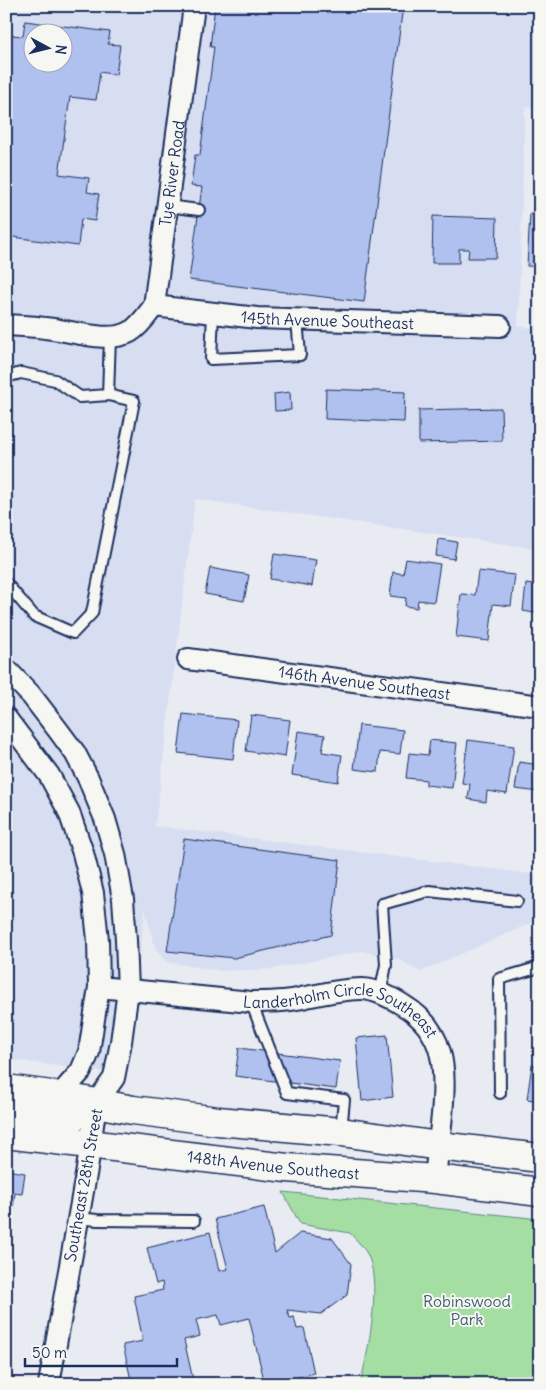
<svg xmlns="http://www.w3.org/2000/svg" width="546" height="1390" font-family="Delius,sans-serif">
<rect width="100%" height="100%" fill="#e8ebf2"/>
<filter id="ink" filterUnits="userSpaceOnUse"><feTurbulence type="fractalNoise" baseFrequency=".02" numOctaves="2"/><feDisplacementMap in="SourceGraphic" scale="10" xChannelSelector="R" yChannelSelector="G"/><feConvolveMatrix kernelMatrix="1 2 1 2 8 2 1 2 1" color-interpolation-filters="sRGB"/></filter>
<g filter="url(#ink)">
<path fill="#d7def1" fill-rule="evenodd" d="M6,6H540V105L525,108L518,327L540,328V549L195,499L155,826L540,875V919L420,972L398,959L362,951L272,969L222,971L166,962L155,948L145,909L126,1075L6,1059ZM32,32H62V62H32Z"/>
<path fill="#a5dea2" stroke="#608680" d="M283,1192L540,1219V1384H360C368,1354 381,1287 369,1258C366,1249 356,1240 350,1233L300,1224Z"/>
<path fill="#b0c1f0" stroke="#1b2f5e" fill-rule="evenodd" d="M215,6H403L364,302L189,280L202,187L191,186L195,155H200L214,47H210Z
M25,21L110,32L108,44L120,45L116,75L100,72L96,100L70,97L59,174L89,178L87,192L99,194L95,221L81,219L78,246L6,236V42L10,43L11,35L23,36ZM32,32H62V62H32Z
M530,214H540V267L527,266Z
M433,216L497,218L496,258H468L469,249H459V263H432Z
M326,389L405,392L404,422L325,419Z
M290,392L291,410L275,411L274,394Z
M540,403V436H536L531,404Z
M501,408L502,441L419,443V410Z
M438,539L457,542L454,559L436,556Z
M274,554L316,560L312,586L270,579Z
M406,559L440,564L434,602L418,600L417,608L405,606L406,598L390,596L393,572L403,574Z
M210,568L249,575L244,601L205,594Z
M478,571L515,575L511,606L493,604L489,641L456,637L461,594L475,595Z
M526,584L540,586V614L523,611Z
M183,714L237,720L233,759L178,753Z
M251,715L290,720L285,757L246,751Z
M359,725L403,730L400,754L380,752L378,772L354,769Z
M298,731L325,735L322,752L342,755L338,782L292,775Z
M430,740L457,743L452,788L426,785V780L406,778L409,753L428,755Z
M468,740L514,746L507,794L487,791L486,802L468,799L470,784L462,783Z
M519,762L540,765V792L515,789Z
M538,822L540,823V842L535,841Z
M184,839L340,860L331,935L234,958L167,951Z
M387,1035L393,1097L362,1101L356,1038Z
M239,1048L340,1061L336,1089L235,1076Z
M532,1065L540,1066V1101L527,1099Z
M6,1170L25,1173L22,1194L15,1193L6,1259Z
M264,1207L275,1253L300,1233L332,1238L351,1264L347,1295L321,1314L287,1310L290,1318L294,1317L297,1329L304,1328L314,1373L272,1384H265L249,1318L221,1325L218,1315L196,1320L200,1336L184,1340L194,1384H132L123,1345L143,1341L134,1296L163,1290L162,1282L156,1284L147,1248L210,1232L219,1271L228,1269L215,1219Z"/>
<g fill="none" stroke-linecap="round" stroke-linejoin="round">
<defs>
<path id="service" d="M167,206L199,210
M213,313L211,359L300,355L297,319
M6,377L21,373L55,380L80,397L108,395L134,401L92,613L73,633L34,616L6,583
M108,395L110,337
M380,994L386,965L382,904L429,891L517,901
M251,1002L287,1093L344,1100L341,1131
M500,1093L499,979L540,967
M78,1218L97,1220L194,1221"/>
<g id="minor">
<path id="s1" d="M154,306L257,318L500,326"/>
<path id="s2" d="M6,325C19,326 32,326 45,328C70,330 108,344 130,332C140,326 147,315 154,306L194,6"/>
<path id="s3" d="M188,659L540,706"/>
<path d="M6,669L31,695L58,730L75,753L88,778L105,819L115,854L123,899L126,940L128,990L121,1042L114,1078L96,1103L87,1169L49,1384"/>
<path d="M6,718L49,775L69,812L83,853L93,893L98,940L99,987L89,1052L81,1071L59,1096"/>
<path id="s4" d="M99,987L251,1002C267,1002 282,1002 297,999C318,995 339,989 361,989C374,989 392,998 403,1005C446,1031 446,1069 442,1115C440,1136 437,1158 435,1179"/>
</g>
<g id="primary">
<path d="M6,1089L59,1096L133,1110L218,1121L341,1132L439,1146L540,1158"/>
<path d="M6,1114L51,1119L73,1117L96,1103"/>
<path id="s5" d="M6,1134L287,1168L435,1179L540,1192"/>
</g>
</defs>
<use href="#service" stroke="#1b2f5e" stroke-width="14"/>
<use href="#minor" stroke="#1b2f5e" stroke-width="24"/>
<use href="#primary" stroke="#1b2f5e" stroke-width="31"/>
<use href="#service" stroke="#f6f6f2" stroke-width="10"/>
<use href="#minor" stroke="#f6f6f2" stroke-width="20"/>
<use href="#primary" stroke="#f6f6f2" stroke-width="28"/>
</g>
</g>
<g text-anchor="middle" stroke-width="4" stroke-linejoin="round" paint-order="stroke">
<g font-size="16" fill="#1b2f5e" stroke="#f6f6f2">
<text dy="6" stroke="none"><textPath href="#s2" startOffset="295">Tye River Road</textPath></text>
<text dy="6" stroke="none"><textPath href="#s1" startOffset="174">145th Avenue Southeast</textPath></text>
<text dy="6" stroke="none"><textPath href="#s3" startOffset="178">146th Avenue Southeast</textPath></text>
<text dy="6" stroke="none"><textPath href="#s4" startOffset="249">Landerholm Circle Southeast</textPath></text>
<text dy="6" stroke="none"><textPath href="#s5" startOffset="269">148th Avenue Southeast</textPath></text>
<text transform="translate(83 1185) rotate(-80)" y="6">Southeast 28th Street</text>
</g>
<g font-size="16" fill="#3e5b6f" stroke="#f6f6f2">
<text x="467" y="1307">Robinswood<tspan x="467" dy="18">Park</tspan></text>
</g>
</g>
<rect width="546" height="1390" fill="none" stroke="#f6f6f2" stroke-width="25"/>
<rect x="12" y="12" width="521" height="1365" fill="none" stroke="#1b2f5e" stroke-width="2" filter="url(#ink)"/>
<g transform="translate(48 48) rotate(97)"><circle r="24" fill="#f6f6f2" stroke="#9ea6b7"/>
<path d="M0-4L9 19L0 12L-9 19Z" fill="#1b2f5e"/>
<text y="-8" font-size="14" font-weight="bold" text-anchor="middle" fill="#1b2f5e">N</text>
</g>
<path d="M25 1358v8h152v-8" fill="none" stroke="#1b2f5e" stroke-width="2.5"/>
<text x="32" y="1358" font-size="15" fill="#1b2f5e" stroke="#f6f6f2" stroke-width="4" paint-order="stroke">50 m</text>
</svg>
